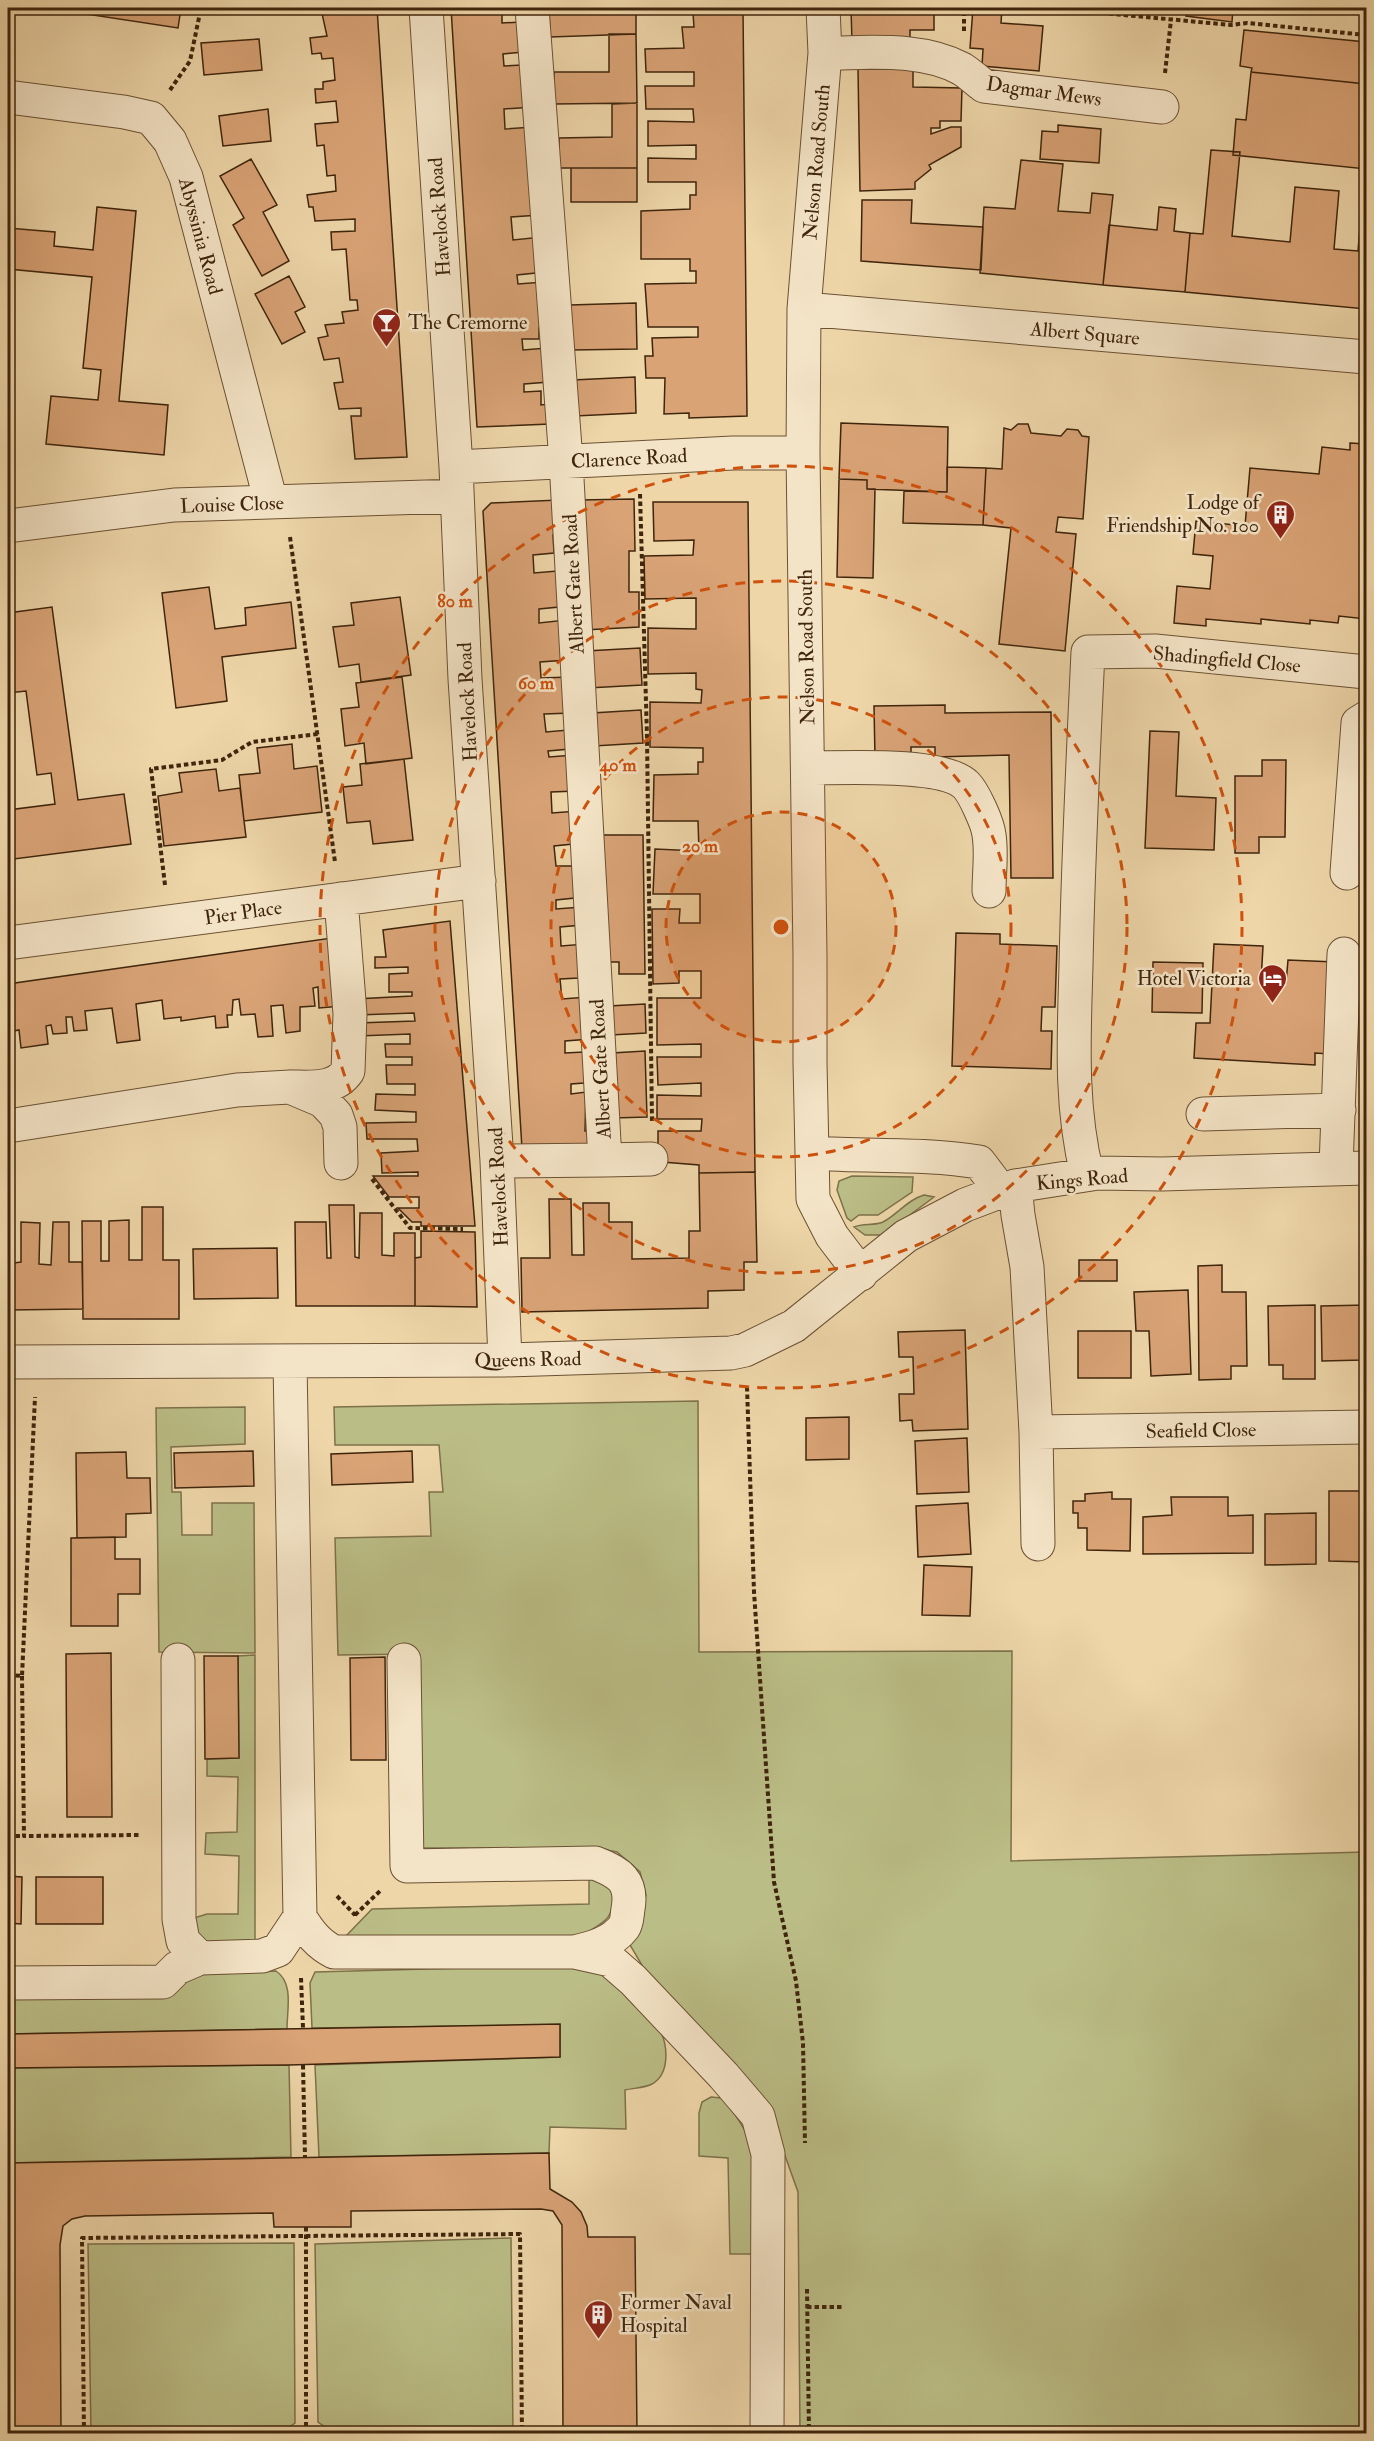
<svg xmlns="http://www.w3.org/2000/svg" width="1374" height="2441" font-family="'IM FELL Double Pica',serif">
<rect width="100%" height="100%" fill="#eed6a9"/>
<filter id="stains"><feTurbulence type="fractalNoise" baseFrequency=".00333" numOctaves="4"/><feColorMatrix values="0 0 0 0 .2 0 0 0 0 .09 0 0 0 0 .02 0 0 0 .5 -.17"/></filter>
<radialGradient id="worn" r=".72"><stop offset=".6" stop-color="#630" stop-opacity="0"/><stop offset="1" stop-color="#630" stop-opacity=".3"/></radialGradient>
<path fill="#bbbd86" stroke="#7d7149" stroke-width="1.5" d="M852,1176L913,1177L912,1192L878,1215H859L851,1221L847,1218L837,1190L839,1181Z
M924,1195L934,1197L883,1235H865L854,1227C863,1223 874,1226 883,1222C898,1214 907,1200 924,1195Z
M698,1401L699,1652L1012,1651L1011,1861L1366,1852V2433H800L798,2192L783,2150L653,1984L630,1945L646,1895L640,1872L617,1852L596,1848H421L417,1654L338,1655L335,1538L431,1536L429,1492H443L439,1445H335L334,1407Z
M245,1407V1444L171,1447L172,1492H181L182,1535H212V1503H254L255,1653L159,1652L156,1408Z
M255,1655V1944L207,1945L193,1940L194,1918L207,1914H238L239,1856L205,1854L206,1833L237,1832L238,1777L207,1776V1759L239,1758L238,1656Z
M589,1875L614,1889C614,1922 605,1921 579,1937L346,1936L372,1909L589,1904Z
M570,1965C578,1967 589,1967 597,1970C614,1976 653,2013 660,2030C668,2046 670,2074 652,2084C645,2088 633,2088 625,2090L626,2129L550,2127L549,2153L319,2157L315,2065L560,2057V2025L312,2028L310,1983L315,1972Z
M276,1971C294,1983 287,2009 287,2029L8,2034V1998L192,1975Z
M289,2065L291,2157L8,2163V2068Z
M711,2097L721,2098C737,2114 747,2132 755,2153L753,2254H730L728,2158L699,2156V2113L702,2102Z
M511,2238L513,2433H334L318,2422L315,2244Z
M294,2243L295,2423L280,2433H91L88,2244Z"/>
<path fill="#d9a376" stroke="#3f250c" stroke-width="1.5" d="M47,8H181L178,28Z
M329,8H377L407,457L355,459L351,416H361V408L339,409L334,383L343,382L339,358L324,360L318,338L328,336L325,325L344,323L342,312L358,310L357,300H350L346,249L332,250L331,232L355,231V219L315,221L313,207H309L307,195L336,191L335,175L327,176L324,145L317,146L315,124L338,122L336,101L316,103L315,89H323V82L335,80L333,58L322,59L321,53L312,54L310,38L327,36L321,9Z
M451,8H502V23L522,22L523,52L503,54L504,66L522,65L534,107L504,109L505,129L533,127L540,215L511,217L513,240L542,237L545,272L517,275L518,284L544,282L548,328H539V339H522L523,350L547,348L549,382L524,384V392L541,391V405L549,404L550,424L477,427Z
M549,8H636V34L550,37Z
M662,8H743L747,416L689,418V413L664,414L665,378H646L645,356H653L652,338L698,337V327H648L645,284L696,283V271H690V259H641V211L690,209V195H696V182H648V158L696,159V145L648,146V121L694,122L693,109H646L645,86H694V72H646L645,49L684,48L682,27H694L693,13L662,12Z
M851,8H934V30H910V43L852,42Z
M973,8H1002L1001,23L1043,26L1039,71L982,66L983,49L970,48Z
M1187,8H1233L1232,22L1186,16Z
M1244,30L1366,42V84L1251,72L1252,68L1240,66Z
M609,34H636L637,103L554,104V72H609Z
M259,39L262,70L204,75L201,43Z
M858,69H913V87L962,88L961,121H940V128H931V134L951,127H961V147L929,165L931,169L915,182V189L860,191Z
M1251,72L1366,84V169L1233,155L1236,119L1246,120Z
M637,103V168H559V138L612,137V104Z
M268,109L271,141L223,146L219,116Z
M1058,125L1101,129L1099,163L1040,159L1042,131L1058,132Z
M1211,150L1240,152L1232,236L1290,242L1295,187L1339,191L1334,249L1358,251L1363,192H1366V309L1185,292L1190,233L1203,234Z
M251,159L277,205L263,212L289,261L262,276L233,225L244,218L220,176Z
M1021,160L1063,164L1058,211L1090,213L1092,193L1113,195L1103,285L980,273L984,207L1015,209Z
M571,168H637V202H571Z
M862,200H912L911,223L983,227L981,270L861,261Z
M97,207L136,211L119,401L168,405L164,455L46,444L51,396L98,400L101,370L83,368L92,277L8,269V228L55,232L54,246L93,250Z
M1159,207L1176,209L1174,231L1190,233L1185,292L1103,285L1109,225L1157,230Z
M289,276L305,307L295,312L305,332L282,344L255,294Z
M636,303L637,349L571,350L570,305Z
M635,377L636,413L575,416L573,380Z
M841,423L948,427L947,492L867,489V480L839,479Z
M1018,424H1028L1031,433L1061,436L1067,429L1078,430L1082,436L1089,437L1083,519L1058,517L1056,532L1076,534L1065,651L999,644L1011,528L983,525L986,468L1002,469L1004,428L1011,430Z
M1350,443L1366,444V619L1339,616L1338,623L1310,620V624L1261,619V624L1206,619V626L1174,623L1177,586L1210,589L1213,556L1193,554L1196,521L1245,526L1250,468L1319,474L1322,447L1350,450Z
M947,467L986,468L983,525L903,523L904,491L947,492Z
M839,479L867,480V489H875L873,578L837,577Z
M634,499L635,551H629V592H639V627L584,630L579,500Z
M559,500L561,534L553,535L554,553L533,555L534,573L557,571L559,607L539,609V623L566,620L568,660L540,662L541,678L570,677L572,713L544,714L546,732L568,730L570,749L548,751L549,757L574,755L576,791L551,792L552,813L578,811L573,844L554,846L556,866H582L584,897L556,900V909L582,907L583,925L560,927L561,946L586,944L579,978L560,979L562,999L588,997L591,1039L565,1041V1053L584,1052V1083L571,1084V1094L586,1092L585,1131H597V1148L522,1149L483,511L491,503Z
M653,502H748L755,1172L699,1173V1165L662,1162L658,1157V1131H701L702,1119H657V1095L701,1096V1083L658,1085L657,1057H701V1044L657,1045V998H701V971H679V983L653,984L652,909H680L679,923H700V894H653L655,849L699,851L698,821H653L654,775L698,774V762H703V748L650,747V702L701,703L702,690L696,689V673L648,674V628L696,629V598L645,599L644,556L693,555L694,540L654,541Z
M209,587L215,629L246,625L245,608L291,602L296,648L222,657L227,701L176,708L162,593Z
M400,597L411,675L361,682L359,664L339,667L333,627L354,625L351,603Z
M52,607L78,800L124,794L131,844L14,859L8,810L55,804L51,773L37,775L26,691L8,693V658H10L8,613Z
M640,648L642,685L588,688L586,651Z
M402,677L412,758L366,764L364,743L345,746L341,709L359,707L356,683Z
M945,705V713L1051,712L1053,878H1011L1009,755L935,757V747H911V757L875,758L874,706Z
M641,710L643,743L594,746L592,713Z
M1150,731L1179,732L1176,796L1216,798L1214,850L1145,848Z
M292,744L294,769L317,766L322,812L244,821L239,775L260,773L257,748Z
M404,759L413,840L373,844L370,821L347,823L343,787L362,785L360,764Z
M1262,760H1286L1285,837H1259V853H1235V776H1262Z
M216,769L219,791L240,788L246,837L164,846L158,796L182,792L179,773Z
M600,835H643L645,974H619V962H602Z
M450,921L475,1226H421V1222H412L398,1208H419V1197H389L373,1176H418V1172L382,1173L381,1153L418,1151L417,1139H367L366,1123L416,1122V1112L375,1110L376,1094L415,1095V1084H387L386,1065H412V1057H386L385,1044H410V1034L358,1036L357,1023L415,1021L414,1013L357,1015L355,999L412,996V992H389V974L408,973V967L375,968V957H386L383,930Z
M956,933L1000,934V944L1057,946L1055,1007H1042L1041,1031H1052L1051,1069L952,1066Z
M339,937L342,1006L319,1008L318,987L313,988L315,1006L300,1007V1031L286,1033L283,1005L271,1006L273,1036L258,1037L255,1014L241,1015L239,999L233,1000L232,1015H227L228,1027L216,1028L215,1016L181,1021V1017L164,1019L162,1000L136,1004L140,1040L117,1043L112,1008L85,1011L87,1030L74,1031L72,1017H66L67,1033L53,1034L51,1025L46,1026L48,1044L21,1048L19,1030L8,1032V984Z
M1214,944L1263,946L1261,982L1286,983L1288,960L1335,962L1330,1054L1315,1053V1065L1194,1058L1196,1023H1210Z
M1153,962L1203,963L1202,1013L1152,1012Z
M645,1004L646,1033L611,1035L609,1006Z
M1366,1011V1067H1364Z
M645,1051L647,1117L614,1118L612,1053Z
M755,1172L757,1262H744V1290L708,1291V1308L522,1312L521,1258H550L549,1199H571L572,1255H584L583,1203H609V1222H632V1259L689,1258V1231H700L699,1173Z
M329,1205H354L355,1257L359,1258L360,1213H382V1255L394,1256V1233H415V1306H296L295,1222H326L327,1258H331Z
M142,1207H163V1260H179V1319H83L82,1221H101V1261H109V1221L129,1220V1260H142Z
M8,1214H14V1263L21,1262V1222L40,1223L39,1264L51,1265L53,1222H69V1262H82L83,1309L8,1310Z
M421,1231L475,1232L477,1307L415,1306V1258L421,1257Z
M277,1248L278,1298L194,1299L193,1249Z
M1079,1260H1117V1281H1079Z
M1222,1265V1292H1246L1247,1366H1231V1379L1199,1380L1198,1266Z
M1188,1290L1191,1374L1151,1376L1149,1331H1136L1134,1292Z
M1315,1305V1379H1283V1365H1269L1268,1306Z
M1366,1305V1344H1363V1360L1322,1361L1321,1306Z
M965,1330L968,1429L913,1431L912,1420L900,1421L899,1394H914L913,1357H899L898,1332Z
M1078,1331H1131V1378H1078Z
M849,1417V1459L806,1460V1418Z
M967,1438L969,1492L917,1494L915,1441Z
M253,1451L254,1486L175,1488L174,1453Z
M412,1451L413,1482L332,1485L331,1454Z
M126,1452L127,1478H150L151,1513L126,1514V1537L77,1538L76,1453Z
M1329,1491H1366V1562L1329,1561Z
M1112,1492V1499H1131L1130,1551L1087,1550V1528H1078V1513H1073V1501H1085V1494Z
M1171,1497H1228V1516L1253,1515V1553L1143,1554V1517L1172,1515Z
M968,1503L971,1554L918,1557L916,1506Z
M1316,1513V1564L1265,1565V1514Z
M115,1537V1559H140V1594H118V1626H71V1538Z
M924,1565L972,1567L970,1616L922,1615Z
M111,1653L112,1817H67L66,1654Z
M204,1656H238L239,1758L205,1759Z
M385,1657L386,1760H351L350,1658Z
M8,1876L22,1877L21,1924L8,1923Z
M36,1877H103V1924H36Z
M560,2024V2057L289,2065L8,2068V2034Z
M549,2153L550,2189L572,2202L581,2212L587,2226L588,2237H635L637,2434H563L562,2225L553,2211L541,2209L351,2211V2227H274L273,2213L85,2216L72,2219L63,2226L60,2245L61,2434H8V2163Z"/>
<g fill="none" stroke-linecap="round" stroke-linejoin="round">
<defs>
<path id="minor" d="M426,8L456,467L465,679L497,1161L505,1360
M823,8L825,53L804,309L803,453L810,956V1063L813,1199L832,1236L861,1274
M825,53C870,53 921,47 962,69C970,74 977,81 984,86L1162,107
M8,97L124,112L151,118L170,141L186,177L271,502
M804,309L1366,357
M456,467L733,453H803
M8,526L174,505L457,496
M808,768C842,768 943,762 966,785C974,793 988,824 989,835C992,853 989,873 989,891
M1347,873L1358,723L1366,718
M8,943L479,881
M292,1087C312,1087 335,1090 348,1071L350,1014L341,899
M1203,1114L1339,1110
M8,1126L237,1090L290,1087L323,1101L336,1115L340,1127L341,1163
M813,1153C868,1157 924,1153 979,1162L1001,1191
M605,1160L651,1159
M497,1161L605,1160L566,461L532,8
M1336,1167L1344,954
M1087,1174C1070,1105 1074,1037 1076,966C1078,861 1083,757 1088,652L1155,651L1366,672
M1015,1186L1018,1215L1027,1267L1036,1432L1038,1544
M8,1362L505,1360L731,1353L745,1350L794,1326L906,1236L965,1205L1015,1186L1098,1173L1162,1174L1366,1168
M290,1362L300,1917C309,1932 318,1944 334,1952H574L610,1960L633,1980L723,2075L758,2116L768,2154L767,2434
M1036,1432L1366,1427
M178,1660L179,1919L183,1941L200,1958
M404,1660L407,1866L595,1863C619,1872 633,1881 628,1909C627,1915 627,1923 624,1927C612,1943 592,1948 574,1952
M8,1983L163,1982L177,1968L200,1958L262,1956L278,1950L300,1917"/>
</defs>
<use href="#minor" stroke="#6b5133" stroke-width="35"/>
<path stroke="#3f250c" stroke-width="4" stroke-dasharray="4.5 3" stroke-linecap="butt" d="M1049,8L1231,25L1247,23L1366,35
M964,31V8
M1165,73L1171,20
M170,90L190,61L201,8
M640,494L647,737L652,1122
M290,537L335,862
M165,885L151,769L222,760L252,742L318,734
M372,1179L410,1228L463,1229
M747,1387L754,1592L774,1882L796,1981L803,2043L805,2143
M8,1675L22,1676L35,1397
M22,1676L24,1836L141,1835
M8,1836H24
M337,1896L355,1915
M355,1915L380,1891
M301,1978L303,2028
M303,2065L305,2157
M306,2227V2430
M807,2289L809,2434
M807,2307H842
M84,2434L82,2238L520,2234L522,2434
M294,2434C303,2429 311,2429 321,2434"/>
<use href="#minor" stroke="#f4e4c7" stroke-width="33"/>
</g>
<circle cx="781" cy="927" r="115" fill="#cf510c" fill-opacity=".12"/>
<g fill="none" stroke="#cf510c" stroke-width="3" stroke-dasharray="10 8">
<circle cx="781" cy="927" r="115"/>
<circle cx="781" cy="927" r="230"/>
<circle cx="781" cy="927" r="346"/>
<circle cx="781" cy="927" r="461"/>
</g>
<defs>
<symbol id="bar-pin" viewBox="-11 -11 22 30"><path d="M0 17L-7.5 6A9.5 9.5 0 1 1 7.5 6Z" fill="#8f2418" stroke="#f4e4c7"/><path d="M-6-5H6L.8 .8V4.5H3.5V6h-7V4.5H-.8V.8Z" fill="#fff"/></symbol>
<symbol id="building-pin" viewBox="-11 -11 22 30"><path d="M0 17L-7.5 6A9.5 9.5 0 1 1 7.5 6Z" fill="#8f2418" stroke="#f4e4c7"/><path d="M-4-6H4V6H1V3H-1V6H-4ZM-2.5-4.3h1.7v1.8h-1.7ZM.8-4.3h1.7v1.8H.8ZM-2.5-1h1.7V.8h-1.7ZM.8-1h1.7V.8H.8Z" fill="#fff"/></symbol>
<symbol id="hotel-pin" viewBox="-11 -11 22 30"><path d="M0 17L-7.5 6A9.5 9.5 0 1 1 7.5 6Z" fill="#8f2418" stroke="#f4e4c7"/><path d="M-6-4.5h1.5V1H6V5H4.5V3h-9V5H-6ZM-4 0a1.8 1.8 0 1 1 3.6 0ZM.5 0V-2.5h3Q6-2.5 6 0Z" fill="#fff"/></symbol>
</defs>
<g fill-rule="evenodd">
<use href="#bar-pin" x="370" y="306" width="33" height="45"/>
<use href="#building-pin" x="1264" y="498" width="33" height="45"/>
<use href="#hotel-pin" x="1256" y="962" width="33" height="45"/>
<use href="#building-pin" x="582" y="2298" width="33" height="45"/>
</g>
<g text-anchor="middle" stroke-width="5" stroke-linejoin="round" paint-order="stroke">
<g font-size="20" fill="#3f250c" stroke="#f4e4c7">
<text transform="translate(1044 91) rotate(8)" y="7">Dagmar Mews</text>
<text transform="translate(816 162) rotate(-85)" y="7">Nelson Road South</text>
<text transform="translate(439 217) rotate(-94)" y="7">Havelock Road</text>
<text transform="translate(201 236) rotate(75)" y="7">Abyssinia Road</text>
<text transform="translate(1085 333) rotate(5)" y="7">Albert Square</text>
<text transform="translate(629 458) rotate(-3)" y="7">Clarence Road</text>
<text transform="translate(232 504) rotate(-2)" y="7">Louise Close</text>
<text transform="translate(573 584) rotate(-93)" y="7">Albert Gate Road</text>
<text transform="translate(806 647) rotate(-91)" y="7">Nelson Road South</text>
<text transform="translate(1227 659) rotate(5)" y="7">Shadingfield Close</text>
<text transform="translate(467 702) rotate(-93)" y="7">Havelock Road</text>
<text transform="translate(243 912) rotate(-8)" y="7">Pier Place</text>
<text transform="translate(600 1069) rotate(-93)" y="7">Albert Gate Road</text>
<text transform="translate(1082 1179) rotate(-5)" y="7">Kings Road</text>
<text transform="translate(498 1187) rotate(-93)" y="7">Havelock Road</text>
<text transform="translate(528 1359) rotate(-1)" y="7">Queens Road</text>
<text transform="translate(1201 1430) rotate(-1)" y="7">Seafield Close</text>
</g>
<g font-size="20" fill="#3f250c" stroke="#f4e4c7" text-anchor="start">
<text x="408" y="329">The Cremorne</text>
<text x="1259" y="509" text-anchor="end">Lodge of<tspan x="1259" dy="23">Friendship No. 100</tspan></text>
<text x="1251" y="985" text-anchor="end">Hotel Victoria</text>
<text x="620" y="2309">Former Naval<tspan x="620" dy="23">Hospital</tspan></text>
</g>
</g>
<circle cx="781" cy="927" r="9" fill="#cf510c" stroke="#f4e4c7" stroke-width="3"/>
<g font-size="18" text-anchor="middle" font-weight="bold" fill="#cf510c" stroke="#f4e4c7" stroke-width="5" stroke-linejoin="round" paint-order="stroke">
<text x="455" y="607">80 m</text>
<text x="536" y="689">60 m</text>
<text x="618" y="771">40 m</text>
<text x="700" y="852">20 m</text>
</g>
<rect width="1374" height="2441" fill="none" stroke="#eed6a9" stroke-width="30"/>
<rect x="9" y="9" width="1356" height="2423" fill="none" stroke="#3f250c" stroke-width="3"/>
<rect x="15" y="15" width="1344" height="2411" fill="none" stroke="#3f250c" stroke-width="1.5"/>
<rect width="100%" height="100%" filter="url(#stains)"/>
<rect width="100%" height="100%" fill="url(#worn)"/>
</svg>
